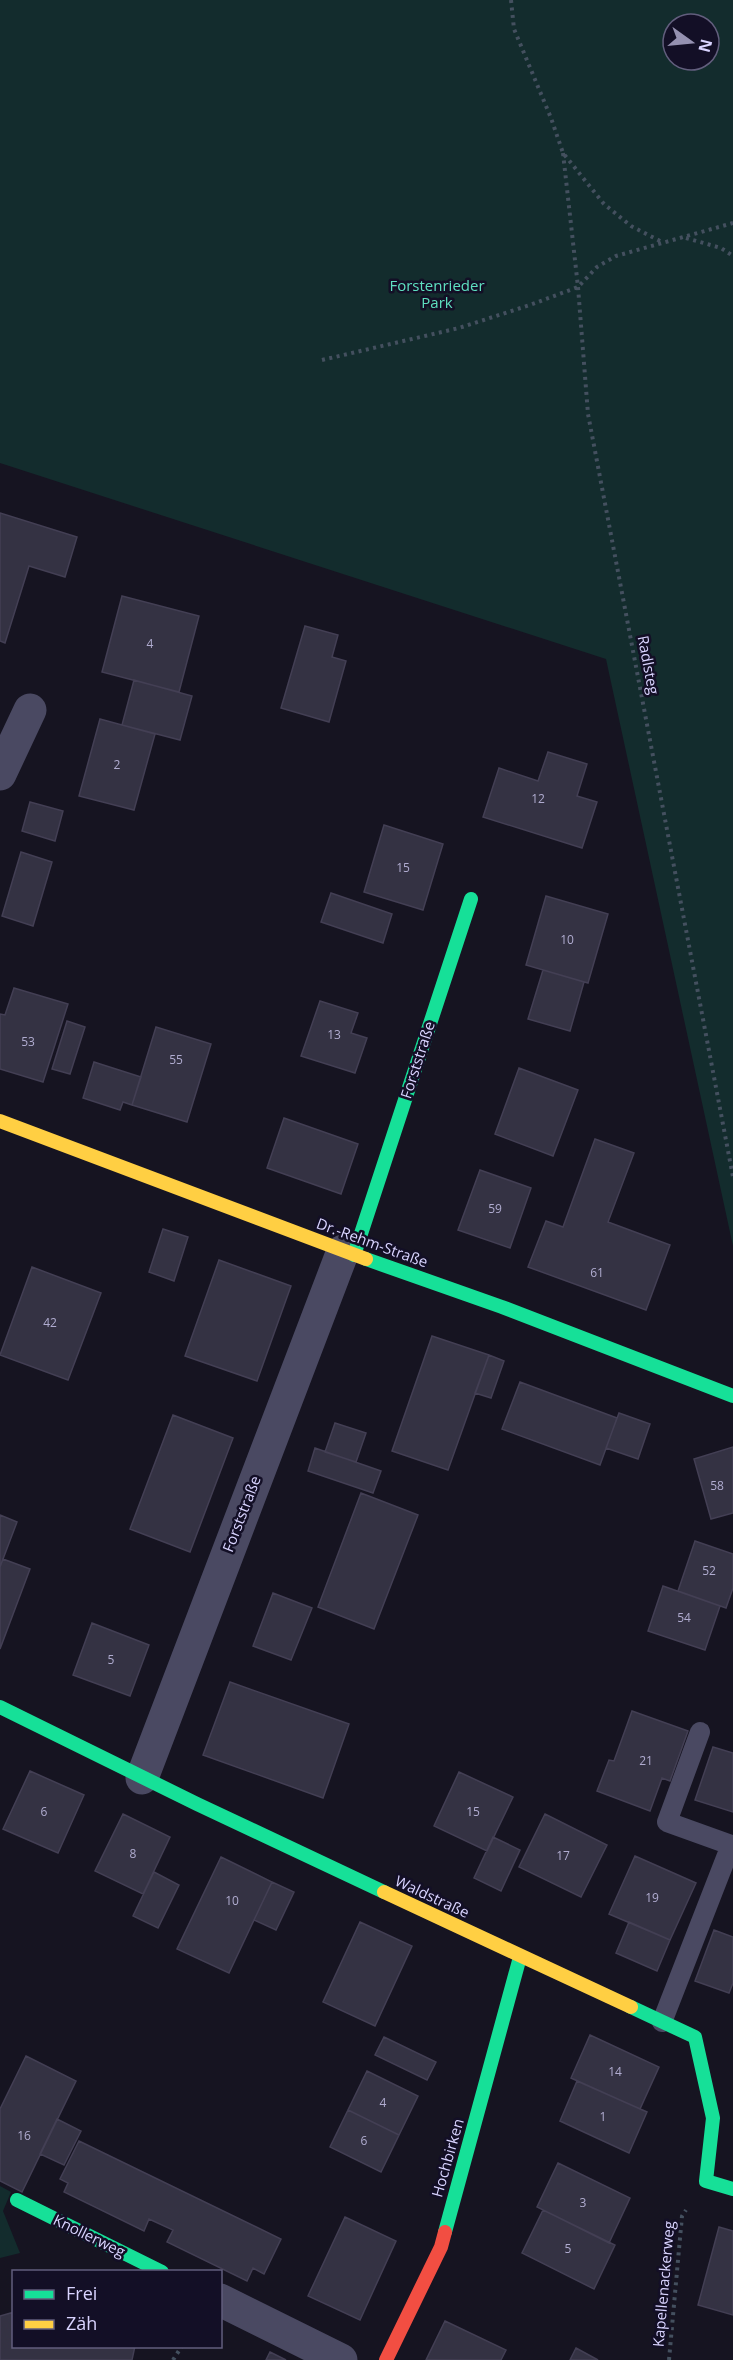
<svg xmlns="http://www.w3.org/2000/svg" width="733" height="2360" font-family="'Open Sans',sans-serif">
<rect width="100%" height="100%" fill="#161421"/>
<path fill="#132c2d" fill-rule="evenodd" d="M0,0H733V1246L606,659L0,463ZM673,24H709V60H673Z
M0,2186L11,2192L3,2211L20,2253L0,2258Z"/>
<path fill="#343243" stroke="#433f54" stroke-width="1.5" d="M0,513L77,537L65,577L29,566L5,643L0,641Z
M122,596L199,616L179,692L102,672Z
M305,626L338,635L332,657L346,661L329,722L281,708Z
M134,680L192,696L180,740L122,725Z
M100,719L155,734L134,810L79,796Z
M548,752L587,764L577,796L597,802L582,848L483,817L499,768L538,781Z
M30,802L63,811L55,841L22,831Z
M384,825L443,844L423,910L364,892Z
M21,852L52,862L33,926L2,916Z
M331,893L392,914L383,943L321,922Z
M546,896L608,914L588,983L526,965Z
M543,970L584,982L570,1031L528,1019Z
M14,988L68,1004L43,1082L0,1069V1014L5,1015Z
M320,1001L358,1013L351,1033L367,1038L355,1073L301,1056Z
M67,1021L85,1027L70,1074L52,1069Z
M156,1027L211,1044L187,1122L132,1105Z
M94,1062L141,1077L132,1105L123,1102L120,1110L83,1098Z
M519,1068L578,1090L553,1156L495,1134Z
M284,1118L358,1144L341,1194L267,1168Z
M595,1139L634,1153L608,1222L670,1245L646,1310L528,1267L546,1221L563,1227Z
M480,1170L531,1188L510,1248L458,1230Z
M163,1229L188,1237L174,1281L149,1272Z
M219,1260L291,1286L257,1381L185,1356Z
M32,1267L101,1293L68,1380L0,1355Z
M432,1336L489,1355L448,1470L392,1451Z
M489,1355L504,1361L491,1398L475,1393Z
M520,1382L617,1418L600,1465L502,1429Z
M619,1413L650,1424L638,1459L606,1448Z
M173,1415L233,1438L190,1552L130,1529Z
M335,1423L366,1433L356,1462L325,1452Z
M733,1447V1513L711,1519L694,1459Z
M315,1448L381,1471L373,1493L308,1471Z
M361,1493L418,1515L374,1629L318,1607Z
M0,1515L17,1522L0,1567Z
M695,1541L733,1554V1588L726,1608L678,1591Z
M3,1559L30,1569L0,1649V1567Z
M663,1586L720,1606L705,1650L648,1631Z
M273,1593L312,1608L291,1660L253,1646Z
M92,1623L149,1645L130,1696L73,1675Z
M230,1682L349,1724L323,1798L203,1755Z
M632,1711L688,1731L670,1781L662,1778L650,1811L597,1791L609,1760L614,1761Z
M713,1747L733,1753V1812L695,1800Z
M30,1771L84,1795L58,1853L3,1829Z
M459,1772L513,1797L487,1851L434,1826Z
M123,1814L170,1837L143,1894L95,1871Z
M545,1814L607,1845L581,1897L519,1867Z
M493,1837L520,1850L501,1891L474,1878Z
M635,1856L696,1883L670,1940L609,1914Z
M221,1857L272,1882L229,1973L177,1949Z
M154,1872L179,1885L158,1928L133,1916Z
M272,1882L294,1892L276,1930L254,1920Z
M360,1922L412,1946L375,2026L323,2002Z
M629,1922L670,1940L657,1971L616,1953Z
M714,1930L733,1937V1983L729,1993L695,1981Z
M590,2035L659,2067L640,2109L571,2078Z
M384,2037L436,2062L427,2080L375,2055Z
M26,2056L76,2081L22,2192L0,2181V2109Z
M367,2071L418,2096L399,2135L348,2110Z
M577,2081L647,2112L629,2153L560,2121Z
M348,2110L399,2135L381,2172L330,2147Z
M57,2119L81,2131L64,2165L40,2154Z
M79,2141L281,2239L264,2274L253,2268L247,2281L167,2242L173,2230L149,2219L144,2231L64,2192L68,2183L60,2179Z
M558,2163L630,2198L609,2243L537,2207Z
M543,2210L615,2245L594,2289L522,2253Z
M345,2217L396,2241L360,2320L308,2296Z
M719,2227L733,2231V2315L698,2305Z
M14,2312V2346H135L132,2360H0V2316Z
M445,2321L506,2350L501,2360H426Z
M576,2348L598,2360H570Z
M270,2352L286,2360H266Z"/>
<g fill="none" stroke-linecap="round" stroke-linejoin="round">
<path stroke="#44505f" stroke-width="4" stroke-dasharray="3 4.5" stroke-linecap="butt" d="M511,0L514,29L551,118L563,153L604,204L631,226L664,243
M563,153L578,287L588,414L733,1177
M686,238L721,248L733,256
M322,360L459,328L530,305L578,287L597,267L616,256L733,223
M173,2360L182,2346
M669,2360L682,2216L686,2210"/>
<path stroke="#4a4962" stroke-width="20" d="M662,2022L731,1845L667,1822L700,1732"/>
<path stroke="#4a4962" stroke-width="33" d="M0,774L30,710
M142,1778L343,1251
M220,2300L341,2360"/>
<path stroke="#16e098" stroke-width="14" d="M354,1255L471,899
M366,1259L502,1307L733,1396
M0,1707L197,1804L384,1892
M631,2007L695,2037L713,2118L706,2181L733,2189
M17,2200L162,2272
M445,2232L520,1957"/>
<path stroke="#ffcf43" stroke-width="14" d="M0,1121L366,1259
M384,1892L631,2007"/>
<path stroke="#f24e42" stroke-width="14" d="M386,2360L441,2247L445,2232"/>
</g>
<g text-anchor="middle" stroke-width="5" stroke-linejoin="round" paint-order="stroke">
<g font-size="12" fill="#b0acd0">
<text x="150" y="648">4</text>
<text x="117" y="769">2</text>
<text x="538" y="803">12</text>
<text x="403" y="872">15</text>
<text x="567" y="944">10</text>
<text x="334" y="1039">13</text>
<text x="28" y="1046">53</text>
<text x="176" y="1064">55</text>
<text x="495" y="1213">59</text>
<text x="597" y="1277">61</text>
<text x="50" y="1327">42</text>
<text x="717" y="1490">58</text>
<text x="709" y="1575">52</text>
<text x="684" y="1622">54</text>
<text x="111" y="1664">5</text>
<text x="646" y="1765">21</text>
<text x="44" y="1816">6</text>
<text x="473" y="1816">15</text>
<text x="133" y="1858">8</text>
<text x="563" y="1860">17</text>
<text x="652" y="1902">19</text>
<text x="232" y="1905">10</text>
<text x="615" y="2076">14</text>
<text x="383" y="2107">4</text>
<text x="603" y="2121">1</text>
<text x="24" y="2140">16</text>
<text x="364" y="2145">6</text>
<text x="583" y="2207">3</text>
<text x="568" y="2253">5</text>
</g>
<g font-size="15" fill="#5fe0c0" stroke="#130f26">
<text x="437" y="291">Forstenrieder<tspan x="437" dy="17">Park</tspan></text>
</g>
<g font-size="15" fill="#d9d4ff" stroke="#130f26">
<text transform="translate(648 665) rotate(79)" y="5">Radlsteg</text>
<text transform="translate(418 1060) rotate(-72)" y="5">Forststraße</text>
<text transform="translate(372 1243) rotate(20)" y="5">Dr.-Rehm-Straße</text>
<text transform="translate(242 1514) rotate(-69)" y="5">Forststraße</text>
<text transform="translate(432 1897) rotate(25)" y="5">Waldstraße</text>
<text transform="translate(448 2158) rotate(-74)" y="5">Hochbirken</text>
<text transform="translate(89 2236) rotate(26)" y="5">Knollerweg</text>
<text transform="translate(664 2284) rotate(-85)" y="5">Kapellenackerweg</text>
</g>
</g>
<rect x="12" y="2270" width="210" height="78" fill="#130f26" stroke="#625e7d" stroke-width="1.5"/>
<rect x="24" y="2290" width="30" height="9" fill="#16e098" stroke="#625e7d" stroke-width="1.5"/>
<text x="66" y="2300" font-size="18" fill="#d9d4ff">Frei</text>
<rect x="24" y="2320" width="30" height="9" fill="#ffcf43" stroke="#625e7d" stroke-width="1.5"/>
<text x="66" y="2330" font-size="18" fill="#d9d4ff">Zäh</text>
<g transform="translate(691 42) rotate(105)"><circle r="28" fill="#130f26" stroke="#625e7d" stroke-width="1.5"/>
<path d="M0-4.5L10 22L0 15L-10 22Z" fill="#9591b1"/>
<text y="-9" font-size="16" font-weight="bold" text-anchor="middle" fill="#d9d4ff">N</text>
</g>
</svg>
